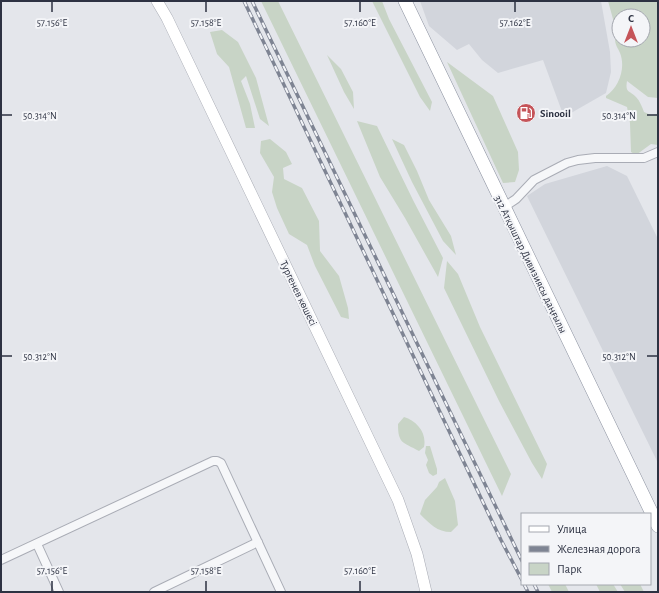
<svg xmlns="http://www.w3.org/2000/svg" width="659" height="593" font-family="'Alegreya Sans',sans-serif">
<rect width="100%" height="100%" fill="#e4e6eb"/>
<path fill="#d2d5dc" d="M420,1H601L610,52L611,72L606,93L564,117L543,60L498,73L482,60L469,44L457,50L429,26Z
M607,166L627,176L658,239V463L527,196L545,184Z"/>
<path fill="#c8d4c6" fill-rule="evenodd" d="M261,1H278L511,474L502,496Z
M372,1H382L389,19L432,102L430,111L420,97Z
M608,1H658V98L648,97L627,81C625,93 629,90 636,97C640,101 642,107 644,112L651,115L658,114V145L651,144L636,155L631,152L630,123L627,107L606,98V96C619,87 626,68 620,53C618,48 615,45 615,39L618,37ZM619,16H643V40H619Z
M222,30L238,42L256,78L269,126L260,119L246,76L241,81L250,104L255,128H246L229,67L217,54L210,32Z
M327,55L341,69L353,92L354,109L344,92Z
M447,62L493,96L518,152L519,170L515,182L503,183Z
M357,121L377,126L413,200L443,258L438,277L405,218L380,177Z
M270,139L286,152L292,164L283,168L284,179L302,188L319,221L320,251L339,276L348,308L349,319L341,317L315,266L307,245L289,234L277,208L272,192L274,177L260,153L261,141Z
M392,139L404,145L417,171L429,200L451,236L456,255L443,241L412,182Z
M447,261L458,274L480,327L547,464L542,479L532,463L499,401L444,288Z
M404,417C417,421 427,433 424,447L419,451C403,442 398,444 398,424Z
M426,446H430L437,469V474L433,476L429,473L426,465L428,460L425,453Z
M445,478L455,501L458,525L451,532C437,532 430,524 420,514L425,500L437,487L439,482Z
M548,584H565L569,592H552Z
M596,584H613L618,592H600Z
M620,584H640L644,592H625Z"/>
<g fill="none" stroke-linecap="round" stroke-linejoin="round">
<defs>
<path id="minor" d="M504,207L516,199L534,180L567,163L578,160L595,158H644L658,152
M37,544L59,592
M1,560L213,461H217L221,463L281,592
M154,592L258,542"/>
<path id="secondary" d="M157,1L167,18L398,500L417,554L426,592"/>
<path id="trunk" d="M405,1L658,526"/>
</defs>
<use href="#minor" stroke="#a9acb5" stroke-width="10"/>
<use href="#secondary" stroke="#a9acb5" stroke-width="12"/>
<use href="#trunk" stroke="#8c92a0" stroke-width="14"/>
<use href="#minor" stroke="#f6f7f9" stroke-width="8"/>
<use href="#secondary" stroke="#fff" stroke-width="11"/>
<use href="#trunk" stroke="#fff" stroke-width="13"/>
<defs>
<path id="rail" d="M244,1L501,540L522,580
M252,1L522,561
M524,584L528,592
M534,584L538,592"/>
</defs>
<use href="#rail" stroke="#7e8493" stroke-width="3.5"/>
<use href="#rail" stroke="#f4f5f8" stroke-width="2" stroke-dasharray="6" stroke-linecap="butt"/>
</g>
<path fill="none" stroke="#2d3242" stroke-width="1.5" d="M52,2V12M206,2V12M360,2V12M515,2V12M2,115H12M647,115H657M2,356H12M647,356H657M52,581V591M206,581V591M360,581V591"/>
<defs>
<symbol id="fuel-disc" viewBox="-11 -11 22 22"><circle r="9.5" fill="#c55459" stroke="#f4f5f8"/><path d="M-5.5-6h7V0h2V4h1.3V-2.5L3-4.5l.8-.8L6-3V5H2.5V1h-1V6h-7ZM-4.2-4.7v3.2H.2V-4.7Z" fill="#fff"/></symbol>
</defs>
<g fill-rule="evenodd">
<use href="#fuel-disc" x="515" y="102" width="22" height="22"/>
</g>
<g text-anchor="middle" stroke-width="4" stroke-linejoin="round" paint-order="stroke">
<g font-size="11" font-weight="bold" fill="#2d3242" stroke="#f4f5f8" text-anchor="start">
<text x="540" y="117">Sinooil</text>
</g>
<g font-size="11" fill="#2d3242" stroke="#f4f5f8">
<text transform="translate(531 264) rotate(64)" y="4">312 Атқыштар Дивизиясы даңғылы</text>
<text transform="translate(299 293) rotate(64)" y="4">Тургенев көшесі</text>
</g>
</g>
<g font-size="10" text-anchor="middle" fill="#2d3242" stroke="#f4f5f8" stroke-width="4" stroke-linejoin="round" paint-order="stroke">
<text x="52" y="26">57.156°E</text>
<text x="206" y="26">57.158°E</text>
<text x="360" y="26">57.160°E</text>
<text x="515" y="26">57.162°E</text>
<text x="40" y="119">50.314°N</text>
<text x="619" y="119">50.314°N</text>
<text x="40" y="360">50.312°N</text>
<text x="619" y="360">50.312°N</text>
<text x="52" y="574">57.156°E</text>
<text x="206" y="574">57.158°E</text>
<text x="360" y="574">57.160°E</text>
</g>
<rect width="659" height="593" fill="none" stroke="#2d3242" stroke-width="4"/>
<rect x="521" y="513" width="130" height="72" fill="#f4f5f8" stroke="#a4a7af"/>
<rect x="529" y="526" width="20" height="6" fill="#ffffff" stroke="#a4a7af"/>
<text x="557" y="533" font-size="12" fill="#2d3242">Улица</text>
<rect x="529" y="546" width="20" height="6" fill="#7e8493" stroke="#a4a7af"/>
<text x="557" y="553" font-size="12" fill="#2d3242">Железная дорога</text>
<rect x="529" y="563" width="20" height="12" fill="#c8d4c6" stroke="#a4a7af"/>
<text x="557" y="573" font-size="12" fill="#2d3242">Парк</text>
<g transform="translate(631 28)"><circle r="19" fill="#f4f5f8" stroke="#a4a7af"/>
<path d="M0-3L7 15L0 10L-7 15Z" fill="#c55459"/>
<text y="-6" font-size="11" font-weight="bold" text-anchor="middle" fill="#2d3242">С</text>
</g>
</svg>
